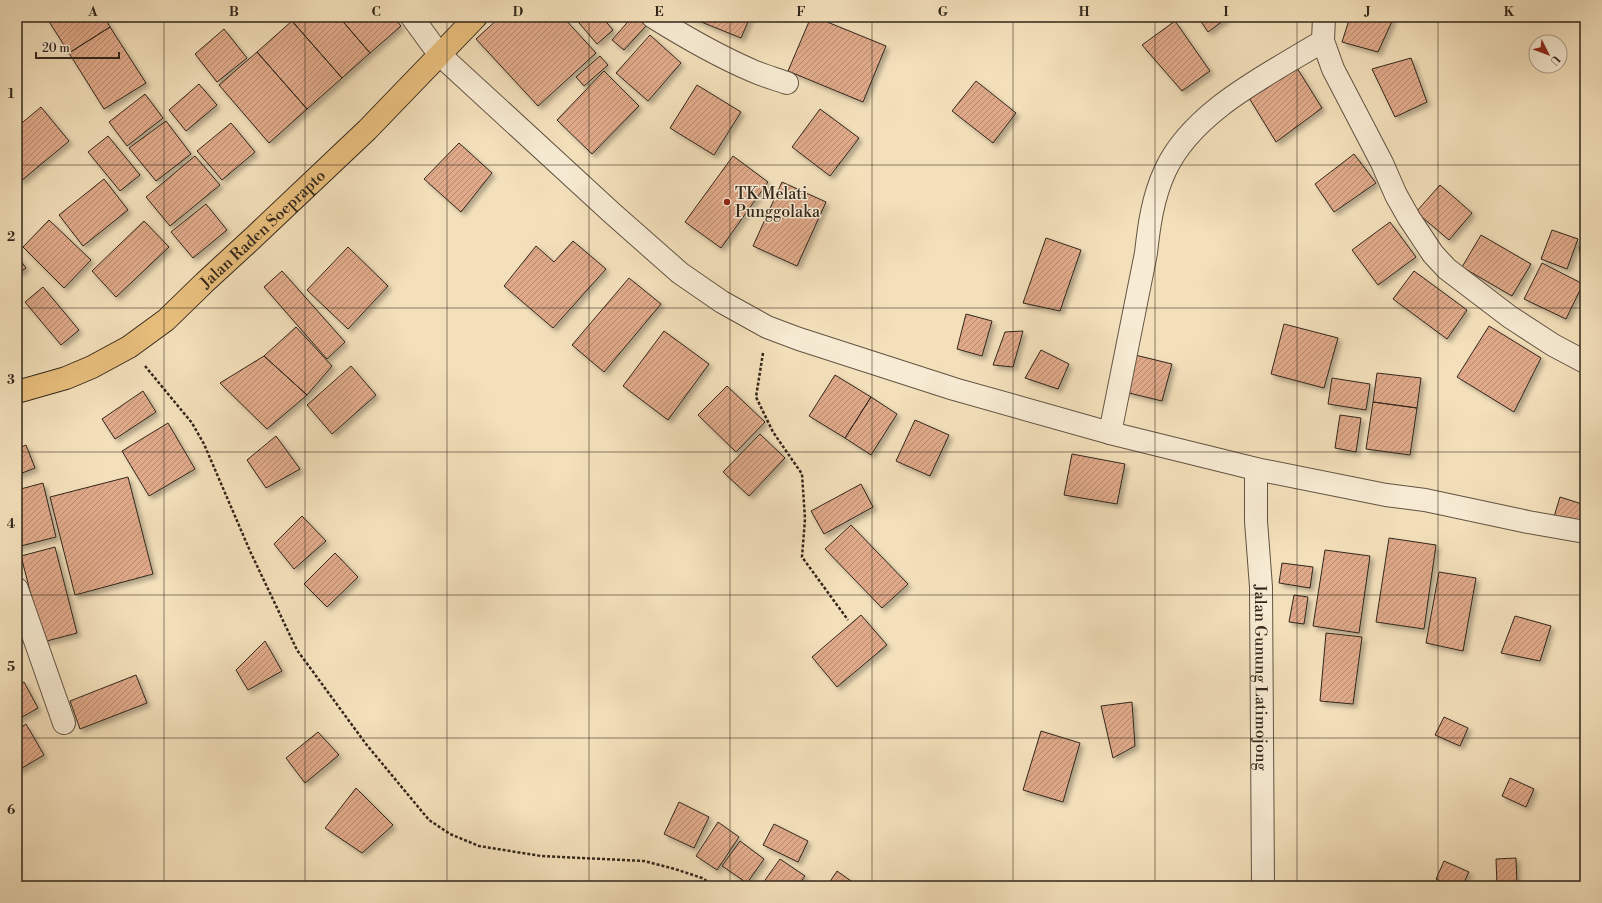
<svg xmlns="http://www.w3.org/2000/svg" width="1602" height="903" font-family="'Libre Bodoni',serif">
<defs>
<pattern id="building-hatch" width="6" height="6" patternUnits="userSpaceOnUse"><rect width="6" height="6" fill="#e0aa8a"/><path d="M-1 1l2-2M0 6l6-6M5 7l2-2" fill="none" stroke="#b68a70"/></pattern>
<filter id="shadow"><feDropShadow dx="3.5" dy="3.5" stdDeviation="2" flood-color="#0004"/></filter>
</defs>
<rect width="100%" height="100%" fill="#f3e0bb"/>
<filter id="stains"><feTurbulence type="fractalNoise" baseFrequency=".005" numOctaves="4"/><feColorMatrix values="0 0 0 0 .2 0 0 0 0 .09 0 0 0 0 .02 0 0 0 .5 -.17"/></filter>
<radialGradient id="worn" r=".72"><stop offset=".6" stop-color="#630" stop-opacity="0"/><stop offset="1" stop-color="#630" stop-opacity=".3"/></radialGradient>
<path fill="url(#building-hatch)" stroke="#32261b" filter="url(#shadow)" d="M54,17H104L110,27L69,53L48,20Z
M297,17H339L370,53L342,78L292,21Z
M339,17H393L401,26L370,53Z
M500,17H563L596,53L538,106L476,39Z
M574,17H602L613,30L597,44Z
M632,17H636L646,26L624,50L612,40Z
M689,17H750L741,38Z
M811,17H815L886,46L863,102L788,71Z
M1198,17H1228L1208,32Z
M1350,17H1385L1393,19L1378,52L1342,42Z
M292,21L342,78L307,109L257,52Z
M1175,21L1210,71L1182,91L1142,45Z
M110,27L146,83L104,109L69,53Z
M224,29L247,58L217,82L195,54Z
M650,35L681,63L648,101L616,73Z
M257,52L307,109L269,143L219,85Z
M600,56L608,65L584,86L576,77Z
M1411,58L1427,102L1395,117L1372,69Z
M1297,68L1322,108L1276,142L1246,93Z
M604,71L639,106L592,154L557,120Z
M976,81L1016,113L993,143L952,111Z
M199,84L217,105L186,131L169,110Z
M697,85L741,112L714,155L670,128Z
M145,94L163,118L127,146L109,122Z
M41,107L69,141L21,181L17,176V127Z
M820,109L859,138L830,176L792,147Z
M166,121L191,154L156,181L129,148Z
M231,123L255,152L222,180L197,151Z
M108,136L140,175L120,191L88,152Z
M459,143L492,173L461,212L424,179Z
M1354,154L1376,183L1334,212L1315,184Z
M195,156L220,185L170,226L146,197Z
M733,156L768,182L721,248L685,222Z
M104,179L128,210L83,246L59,215Z
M782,182L826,202L797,266L753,246Z
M1440,185L1472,213L1449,240L1416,212Z
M206,204L227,230L193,258L171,232Z
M49,220L91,260L64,288L23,247Z
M144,221L169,247L116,297L92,271Z
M1390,222L1416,257L1378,285L1352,250Z
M1552,230L1578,239L1567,269L1541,259Z
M1481,235L1531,264L1512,296L1462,267Z
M1046,238L1081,250L1060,311L1023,303Z
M573,241L606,269L553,328L504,286L536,246L554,262Z
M1585,246V279L1579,247Z
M348,247L388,286L348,329L307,290Z
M17,256L26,268L17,274Z
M1542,263L1583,284L1566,319L1524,299Z
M282,271L345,342L327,359L264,287Z
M1414,271L1467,310L1447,339L1393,299Z
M629,278L661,304L604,372L572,345Z
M43,287L79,330L61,345L25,302Z
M966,314L992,321L982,356L957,349Z
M1284,324L1338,338L1324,388L1271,374Z
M1489,326L1541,358L1514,412L1457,377Z
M296,327L332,366L307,395L264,356Z
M664,331L709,364L668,420L623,386Z
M1023,331L1013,367L993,365L1005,332Z
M1041,350L1069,364L1058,389L1025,378Z
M1135,355L1172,364L1162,401L1125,392Z
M264,356L307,395L267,429L220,383Z
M351,366L376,395L332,434L307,405Z
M1377,373L1421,378L1417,408L1373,402Z
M835,375L871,397L845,438L809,416Z
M1332,378L1370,384L1366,410L1328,404Z
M727,386L765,422L736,452L698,415Z
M143,391L156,412L115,439L102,419Z
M871,397L897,414L871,455L845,438Z
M1373,402L1417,408L1410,455L1366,449Z
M1340,415L1361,418L1356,452L1335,448Z
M915,420L949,435L930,476L896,461Z
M168,423L195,469L149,496L122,451Z
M760,434L785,458L749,496L723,472Z
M276,436L300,469L266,488L247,460Z
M26,445L35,468L17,475V449Z
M1072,454L1125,464L1117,504L1064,495Z
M128,477L153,574L75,595L50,497Z
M43,483L56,537L17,547V490Z
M861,484L873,507L824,534L811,511Z
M1560,497L1585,505V523L1553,520Z
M302,516L326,541L294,569L274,544Z
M851,525L908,584L882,608L825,549Z
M1389,538L1436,545L1424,629L1376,622Z
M55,547L77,633L43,642L21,556Z
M1325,550L1370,556L1359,633L1313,626Z
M335,553L358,577L327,607L304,584Z
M1282,563L1313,567L1310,588L1279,583Z
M1439,572L1476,578L1463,651L1426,643Z
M1294,595L1308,597L1304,624L1289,622Z
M861,615L887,645L837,687L812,657Z
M1515,616L1551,626L1540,661L1501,653Z
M1326,633L1362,637L1353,704L1320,701Z
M265,641L282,671L248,690L236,670Z
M136,675L147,703L80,729L70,701Z
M24,682L38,708L17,720V686Z
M1132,702L1135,746L1113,758L1101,706Z
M1444,717L1468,728L1460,746L1435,735Z
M26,724L44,755L17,771V730Z
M1041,731L1080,743L1063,802L1023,790Z
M318,732L339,755L305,783L286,758Z
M1510,778L1534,789L1526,807L1502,796Z
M356,788L393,825L362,853L325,828Z
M679,802L709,817L694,848L664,834Z
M718,822L739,837L717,870L696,856Z
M774,824L808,841L798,862L763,845Z
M740,841L764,859L747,883L722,866Z
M1516,858L1517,885H1497L1496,859Z
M780,859L805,876L798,886H767L763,883Z
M1444,861L1469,872L1462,886H1451L1436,879Z
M837,871L858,886H827Z"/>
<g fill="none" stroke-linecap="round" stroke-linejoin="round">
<defs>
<g id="street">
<path d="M412,17L439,54L612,213L680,273L722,302L767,327L799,339L954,389L1110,433L1256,469L1386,495L1425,500L1528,522L1585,532"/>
<path d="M653,17C685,37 718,56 753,71C764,76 776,79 787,83"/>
<path d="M1324,17L1323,41L1333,69L1382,163L1396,195L1409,218L1433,254L1447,269L1510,317L1553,345L1585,362"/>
<path d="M1110,433L1146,253C1149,225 1153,197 1165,171C1192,111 1269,74 1323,41"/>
<path id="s1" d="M1256,469V521L1261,587L1263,886"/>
<path d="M17,589L64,723"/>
</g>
<g id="highway">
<path id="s2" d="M17,392L66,378L92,367L129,347L166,320L204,283L255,236L367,130L476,17"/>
</g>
</defs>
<use href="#street" stroke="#625443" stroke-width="24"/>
<use href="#highway" stroke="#32261b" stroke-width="24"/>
<path stroke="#32261b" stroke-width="2.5" stroke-dasharray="3 2" stroke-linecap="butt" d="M763,353L756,397L773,432L802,474L805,519L802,557L848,620
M145,366L192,423L204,444L250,551L297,650L366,744L429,820L450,834L479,846L541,856L644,861L675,869L702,878L714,886"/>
<use href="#street" stroke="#f7ebd3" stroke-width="22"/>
<use href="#highway" stroke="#eac07e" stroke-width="22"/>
</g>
<path fill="none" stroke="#32261b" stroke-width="1" stroke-opacity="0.55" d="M164,17V886M305,17V886M447,17V886M589,17V886M730,17V886M872,17V886M1013,17V886M1155,17V886M1297,17V886M1438,17V886M17,165H1585M17,308H1585M17,452H1585M17,595H1585M17,738H1585"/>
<circle fill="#8f2418" stroke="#f7ebd3" stroke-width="1.5" cx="727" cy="202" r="4"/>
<g text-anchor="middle" stroke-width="3" stroke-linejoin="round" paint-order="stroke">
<g font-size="16" fill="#32261b" stroke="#f7ebd3" text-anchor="start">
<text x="735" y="199">TK Melati<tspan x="735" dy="18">Punggolaka</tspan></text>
</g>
<g font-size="16" fill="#32261b" stroke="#f7ebd3">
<text dy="6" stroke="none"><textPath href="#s2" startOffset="300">Jalan Raden Soeprapto</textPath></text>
<text dy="6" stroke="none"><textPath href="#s1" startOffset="209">Jalan Gunung Latimojong</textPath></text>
</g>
</g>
<rect width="1602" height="903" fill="none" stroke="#f3e0bb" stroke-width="44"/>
<g transform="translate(1548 54) rotate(132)"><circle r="19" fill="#f7ebd3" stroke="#a89c89"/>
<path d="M0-3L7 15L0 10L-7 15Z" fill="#8f2418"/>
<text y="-6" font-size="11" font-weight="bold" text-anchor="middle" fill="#32261b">U</text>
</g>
<path d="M36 52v6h83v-6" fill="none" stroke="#32261b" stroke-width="2"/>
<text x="42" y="52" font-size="12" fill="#32261b" stroke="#f7ebd3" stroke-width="3" paint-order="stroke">20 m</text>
<rect x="22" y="22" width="1558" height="859" fill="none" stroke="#32261b" stroke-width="1.5"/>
<g font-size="13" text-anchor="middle" font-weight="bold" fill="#32261b">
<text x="93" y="16">A</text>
<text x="234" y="16">B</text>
<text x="376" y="16">C</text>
<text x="518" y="16">D</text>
<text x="659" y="16">E</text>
<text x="801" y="16">F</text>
<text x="943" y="16">G</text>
<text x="1084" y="16">H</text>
<text x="1226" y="16">I</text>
<text x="1368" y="16">J</text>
<text x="1509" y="16">K</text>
<text x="11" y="98">1</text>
<text x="11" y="241">2</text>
<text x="11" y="384">3</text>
<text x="11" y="528">4</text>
<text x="11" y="671">5</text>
<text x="11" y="814">6</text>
</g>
<rect width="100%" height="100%" filter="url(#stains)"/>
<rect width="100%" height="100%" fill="url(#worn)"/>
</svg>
